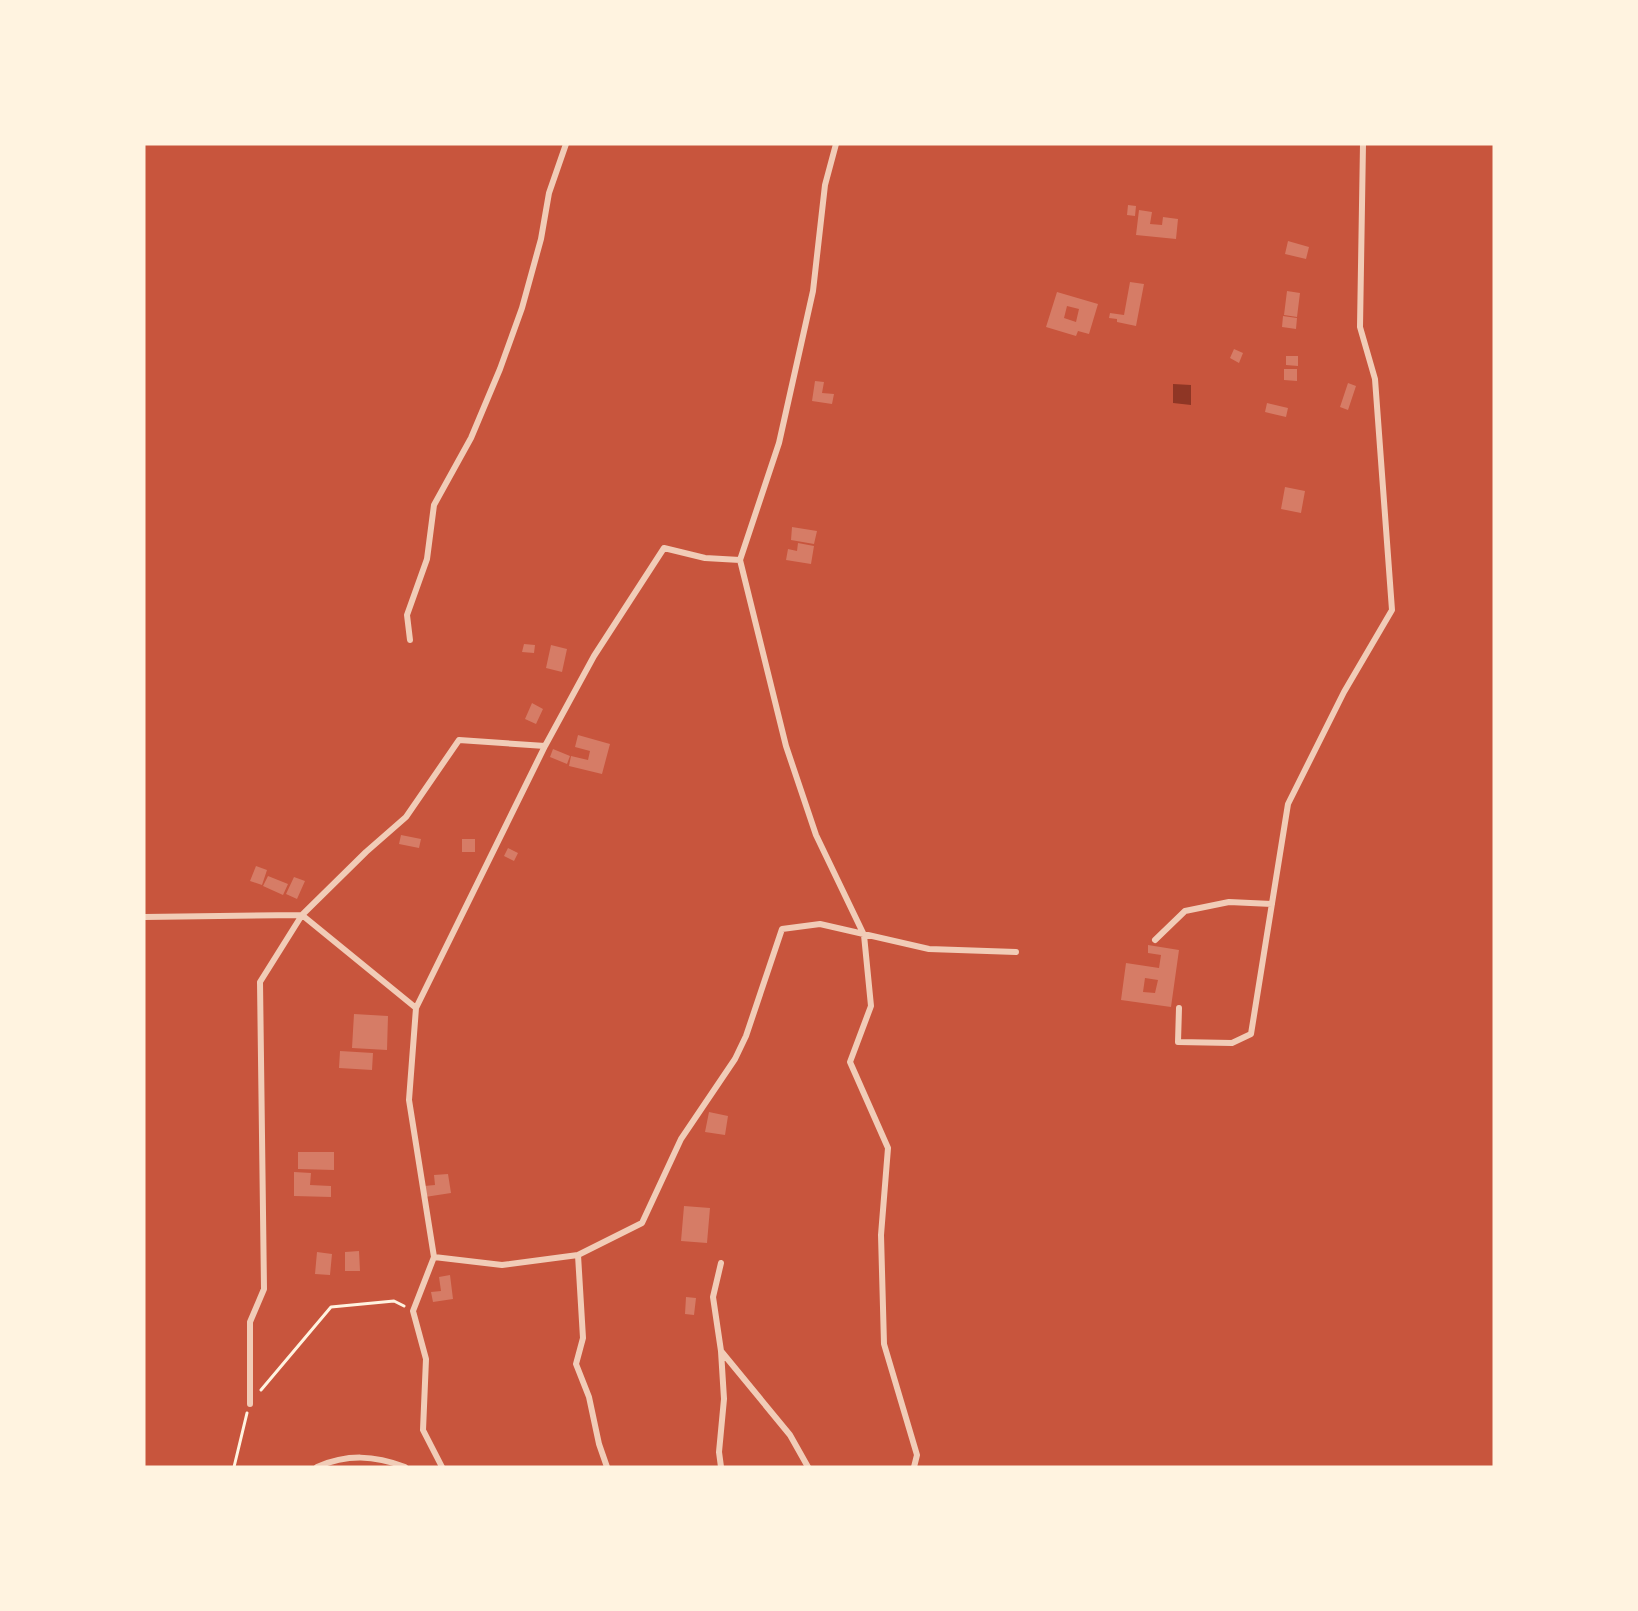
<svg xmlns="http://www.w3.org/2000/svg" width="1638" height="1611" font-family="'Sofia Sans Condensed',sans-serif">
<rect width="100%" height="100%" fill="#c8553d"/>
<path fill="#8f3625" d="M1173,384L1191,385V405L1173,403Z"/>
<path fill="#d67c66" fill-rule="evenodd" d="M1128,205L1136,206L1135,216L1127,215Z
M1139,210L1152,212L1150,224L1162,225L1163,217L1178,219L1176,239L1136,235Z
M1288,241L1309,247L1306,259L1285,254Z
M1130,282L1144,284L1136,326L1117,322V319L1109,318L1110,313L1124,315Z
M1287,291L1300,293L1297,317L1284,315Z
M1057,292L1098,304L1089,334L1078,331L1076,336L1046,327ZM1067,306L1079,309L1076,322L1064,318Z
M1283,316L1297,318L1296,329L1282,327Z
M1234,349L1243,353L1239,363L1230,358Z
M1286,356H1298V366L1286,365Z
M1284,369H1297V381L1284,380Z
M815,381L824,382L822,393L834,394L832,404L812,401Z
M1348,383L1356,386L1348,410L1340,407Z
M1267,403L1288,408L1286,417L1265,412Z
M1285,487L1305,491L1301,513L1281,509Z
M792,527L817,531L814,544L791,540Z
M798,543L814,546L811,564L786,560L788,549L797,551Z
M524,644L535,645L534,653L522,652Z
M551,645L567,649L562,672L546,668Z
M532,703L543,709L536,724L525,719Z
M578,735L610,744L602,774L569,766L571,756L588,760L590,751L575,747Z
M553,749L570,756L567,764L550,757Z
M401,835L421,839L419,848L399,844Z
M462,839H475V852H462Z
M508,848L518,853L514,861L504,856Z
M256,866L267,870L262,885L250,881Z
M268,876L288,884L283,895L263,886Z
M294,877L305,881L297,899L286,894Z
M1148,945L1179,950L1171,1007L1121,1000L1126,963L1159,968L1161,955L1148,953ZM1145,978L1158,980L1155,993L1143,992Z
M354,1014L388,1016L387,1050L352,1048Z
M340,1051L373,1053L372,1070L339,1068Z
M709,1112L728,1116L725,1135L705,1132Z
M298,1152H334V1170L298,1169Z
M294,1172L311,1173L310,1185L331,1186V1197L294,1196Z
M448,1174L451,1193L425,1197L424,1186L435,1185L434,1175Z
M684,1206L710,1208L707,1243L681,1241Z
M359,1251L360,1271H345V1252Z
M317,1252L332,1254L330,1275L315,1274Z
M450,1275L453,1299L433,1302L431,1292L441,1291L439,1277Z
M686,1297L696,1298L694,1315L685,1314Z"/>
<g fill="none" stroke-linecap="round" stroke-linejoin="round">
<path stroke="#fff3e0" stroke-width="3" d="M261,1390L331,1307L394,1301L404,1306
M234,1467L247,1413"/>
<path stroke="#f1ccb7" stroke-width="6" d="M740,560L786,746L816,835L864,935L871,1006L850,1062L888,1148L881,1235L884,1344L917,1455L914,1467
M410,640L407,615L427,559L434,505L471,438L500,369L522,308L541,239L549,193L566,144
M144,917L302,915L366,852L406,817L459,740L545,746L594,656L664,548L705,558L740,560L779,443L813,291L825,185L836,144
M1155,940L1185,911L1229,902L1272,904
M416,1008L545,746
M1179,1008L1178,1042L1232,1043L1251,1034L1288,804L1344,692L1392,610L1375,379L1360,327L1363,144
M578,1255L583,1338L576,1364L589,1397L599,1444L607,1467
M434,1257L413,1311L426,1359L423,1430L442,1467
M721,1263L713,1297L721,1351L790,1435L808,1467
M250,1404V1322L264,1289L260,982L302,915L416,1008L409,1100L434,1257L502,1265L578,1255L642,1223L681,1139L735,1059L746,1036L782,929L820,924L929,949L1016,952
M317,1467C347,1454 374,1455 405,1467
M721,1467L719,1452L724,1399L721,1351"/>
</g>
<rect width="1638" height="1611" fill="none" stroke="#fff3e0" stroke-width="291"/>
</svg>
